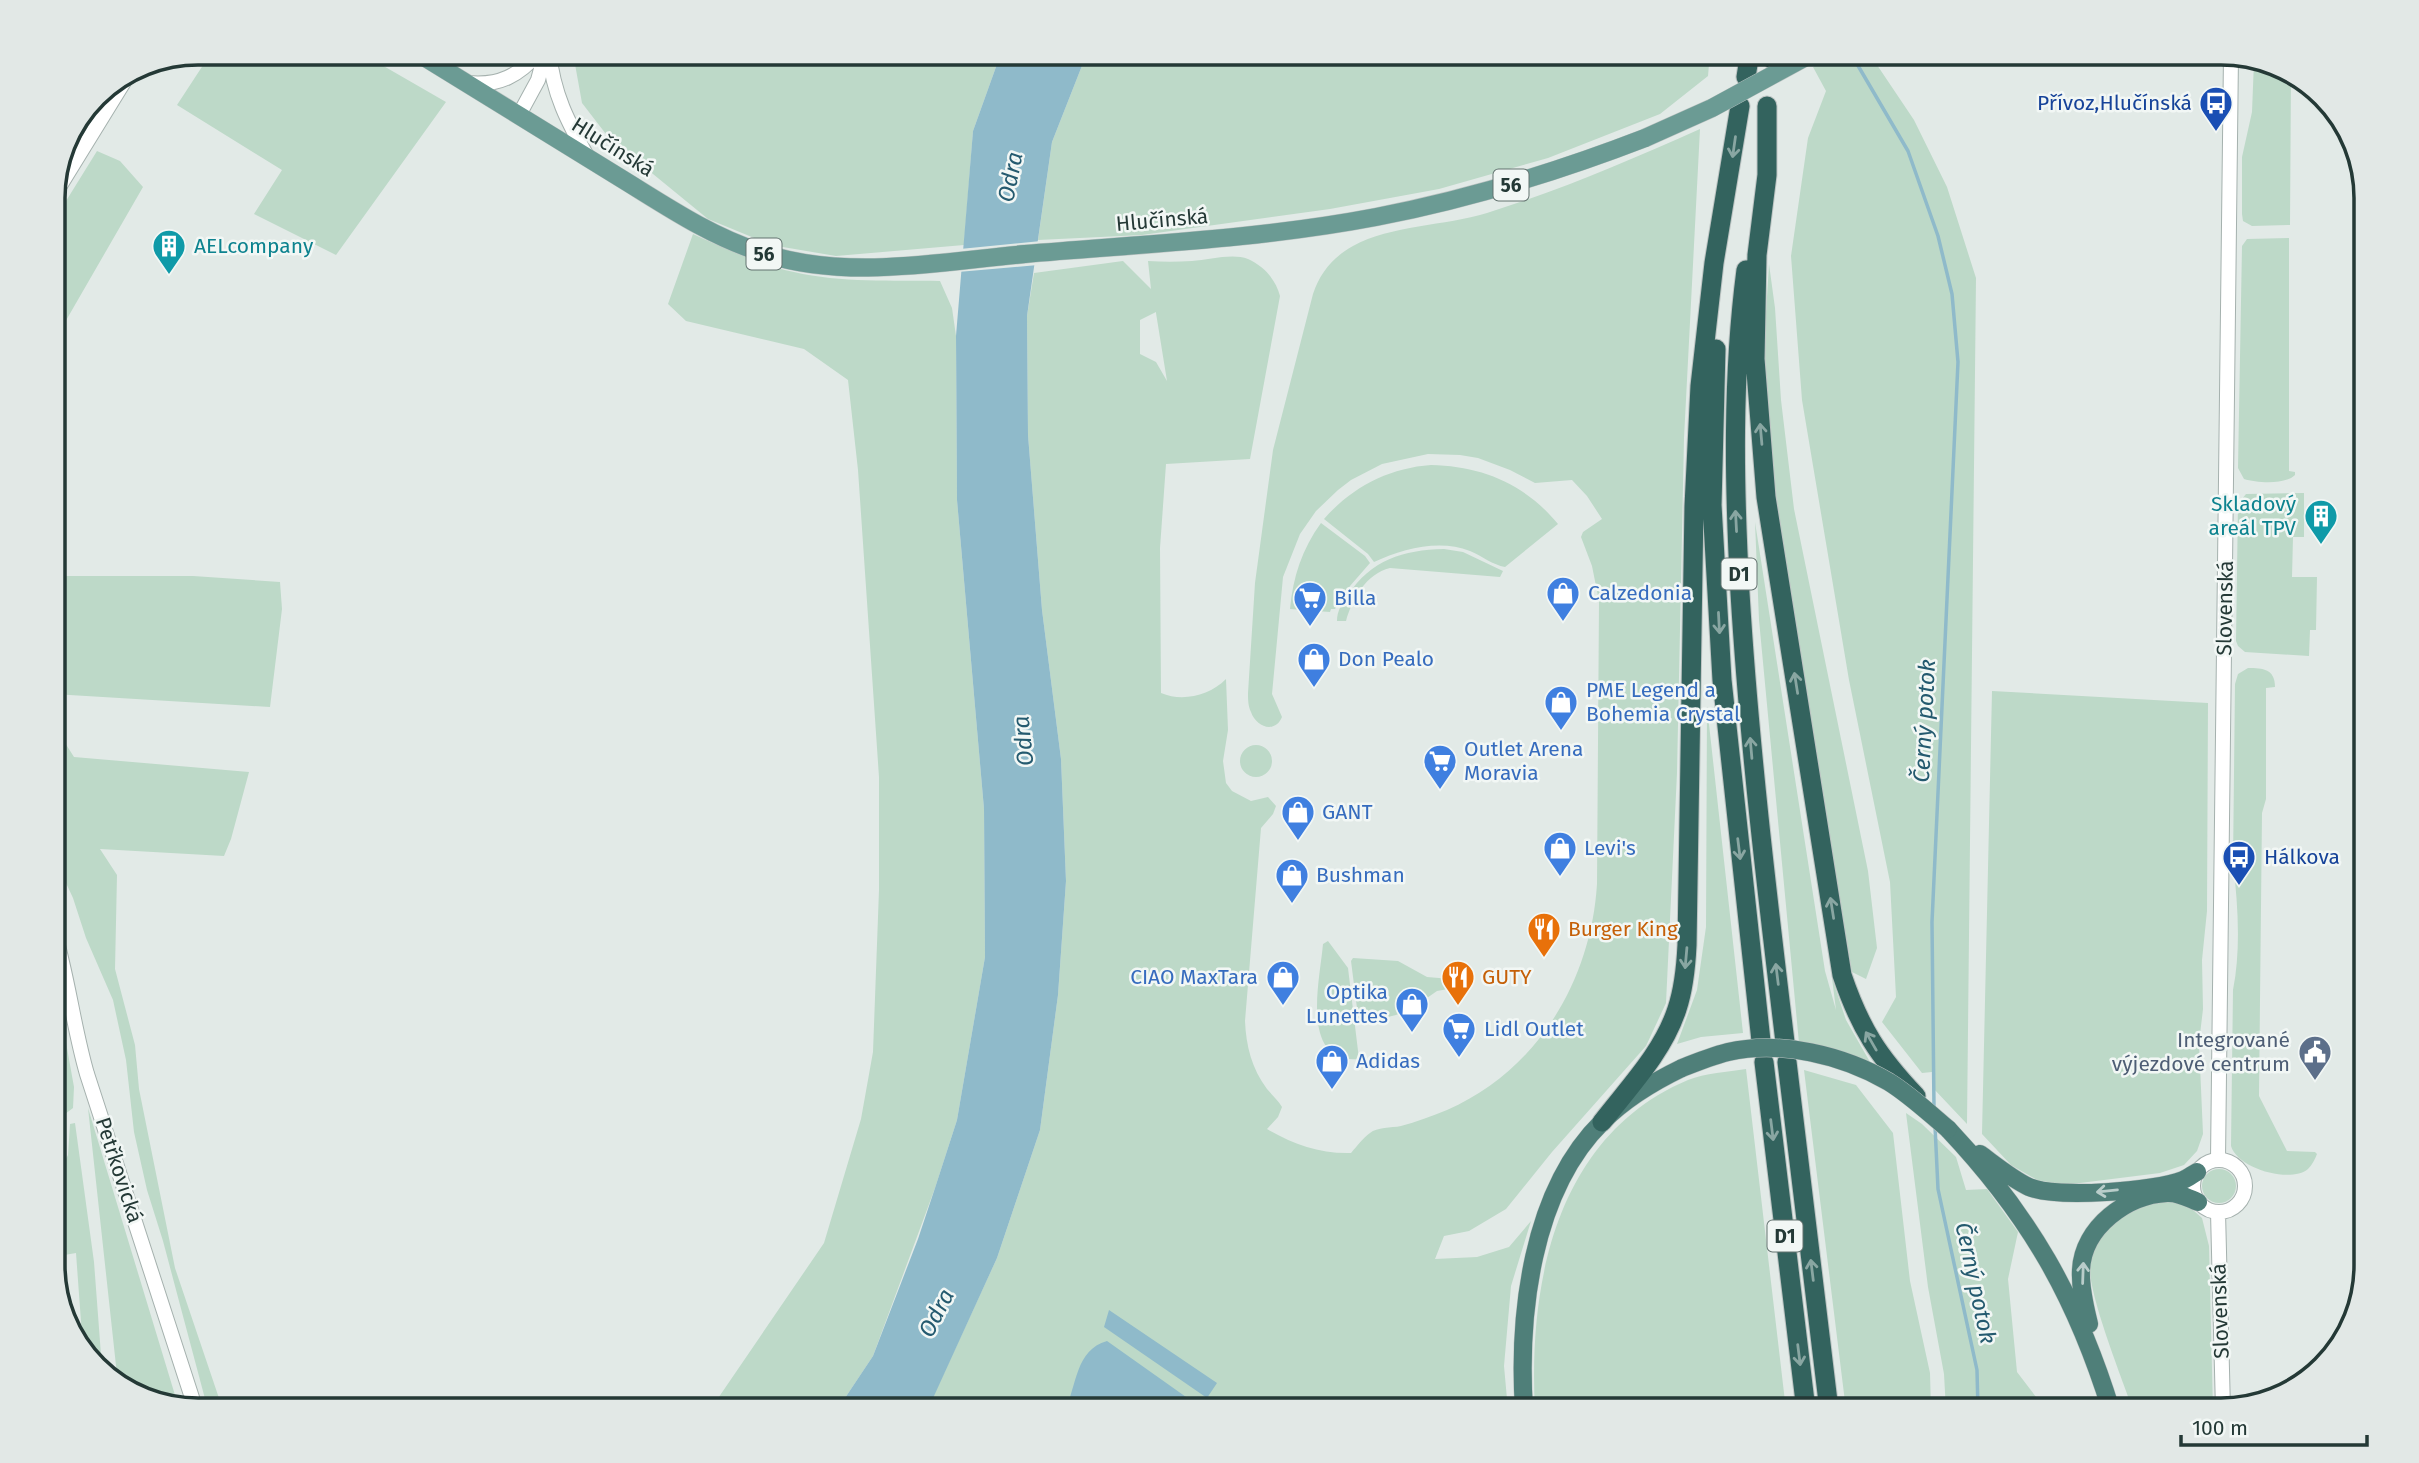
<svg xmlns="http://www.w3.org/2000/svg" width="2419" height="1463" font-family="'Fira Sans',sans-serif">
<rect width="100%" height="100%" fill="#e2eae7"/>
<path fill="#bdd9c8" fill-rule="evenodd" d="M1840,52L1869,53L1914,120L1947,187L1976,278L1967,1124L1933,1088L1932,1072L1922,1073L1882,1022L1896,997L1890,882L1849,680L1802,400L1791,256L1808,138L1826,91L1813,67Z
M211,53H361L446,102L336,255L254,214L282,170L177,105Z
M573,53H1001L973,131L964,245L836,256L771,245L708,219L609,138L582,103Z
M1087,53H1710L1708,76L1660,114L1548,158L1439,189L1330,209L1142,235L1038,240L1052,142Z
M2254,61L2291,71L2290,225L2252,226L2243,221L2242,214V157L2252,112Z
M1700,129L1684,438L1677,773L1666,1003L1646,1046L1552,1152L1506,1209L1469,1231L1444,1236L1435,1259L1477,1257L1509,1247L1531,1221L1511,1286L1504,1366L1508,1410H927L997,1258L1040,1130L1058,995L1066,881L1061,759L1042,610L1028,435L1027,316L1034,273L1123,261L1151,289L1148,261C1163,262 1177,262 1192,261C1209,260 1232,253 1248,259C1264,266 1276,280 1280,296L1250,459L1166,464L1160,548L1161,693C1182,702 1209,696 1226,679L1228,730L1223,761L1226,783L1232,791L1251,801L1268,797L1276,806L1273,814L1261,828L1245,1021C1246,1046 1252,1069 1267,1089C1272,1095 1278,1100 1282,1107L1278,1117L1267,1129C1293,1144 1320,1154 1351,1153C1357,1146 1363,1138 1370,1133C1377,1127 1391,1128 1401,1126C1416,1122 1432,1116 1447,1110C1537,1071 1591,981 1597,884L1599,601L1592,566L1581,537L1583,532L1602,519L1587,496L1572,480L1535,483L1510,470L1478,458L1460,455L1428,454L1382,464L1351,480L1338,490L1316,511L1300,534L1283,577L1272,694L1282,717C1275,734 1256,727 1251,712C1248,706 1248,699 1248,693L1255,583L1273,450L1313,294C1320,273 1333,257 1353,246C1391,225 1445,226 1487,213C1561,190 1630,160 1700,129ZM1156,312V313L1167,381L1156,362L1140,354V320Z
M97,151L120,161L143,187L53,343V222Z
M693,234C726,249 758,264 794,272C841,283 892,280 940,281L952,308L956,336L957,500L984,809L985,957L957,1120L935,1188L873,1356L837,1410H710L824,1243L861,1119L873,1052L879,890V777L858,470L848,380L804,349L686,321L668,304Z
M2289,238V471L2295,472V475C2285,485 2257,483 2244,479L2238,468L2242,246L2247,239Z
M1769,264L1775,308L1781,400L1794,509L1868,871L1877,948L1866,979L1852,972L1780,548L1763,362Z
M1431,465C1482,466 1525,484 1558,524L1505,567C1493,565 1482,556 1470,551C1439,539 1403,549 1374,562L1368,554L1324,519C1352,487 1389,468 1431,465Z
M2304,493V537H2293L2292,577H2317L2316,630H2310L2309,656L2245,652L2238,646L2236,641L2238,504L2246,494Z
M1755,522L1825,971L1836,1010L1832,978L1846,1020L1870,1062L1819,1046L1799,1043L1759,620Z
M1321,523L1365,556L1370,563L1350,586L1335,609H1331L1330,612L1290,609C1293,577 1302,549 1321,523Z
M1444,549L1463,552L1503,571L1500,577L1390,568C1366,574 1352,599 1346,621H1337C1337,611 1342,603 1348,595C1371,560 1403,550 1444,549Z
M53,576H193L280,582L282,609L270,707L53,694Z
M2248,668C2263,668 2275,669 2275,687L2266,688V799L2262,813L2259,1096L2287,1151L2315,1152L2317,1154C2315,1159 2312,1165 2308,1169C2290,1184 2237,1168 2231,1146L2233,990C2241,950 2238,904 2233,863L2235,684L2238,674Z
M1992,691L2208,703L2207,911L2202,960L2203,1009L2199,1043L2203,1134L2197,1151L2184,1165L2160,1173L2064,1185L2037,1180L2011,1165L1982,1134Z
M1707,706L1743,1033L1701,1037L1677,1044L1697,990L1706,927Z
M53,724L74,757L249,772L231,839L224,856L100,849L117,875L115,969L135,1045L139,1089L175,1268L223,1410H208L163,1241L147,1190L134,1132L126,1060L113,1000L86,938L73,898L53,855Z
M1240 761a16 16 0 1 1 32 0a16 16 0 1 1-32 0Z
M1328,941L1348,968L1359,1059C1299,1064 1320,980 1323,944Z
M1353,958L1398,961L1427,977L1451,979L1459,987L1437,991L1414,1007L1396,1015L1359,1024L1351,961Z
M53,970L74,1087L73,1108L61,1117L62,1153L53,1165Z
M1746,1069L1786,1410H1535C1528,1282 1557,1135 1688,1080C1705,1073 1728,1072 1746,1069Z
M1804,1070L1856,1085L1893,1133L1910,1281L1930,1373L1931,1410H1846Z
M88,1108L178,1405L125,1391L118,1384Z
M1906,1113L1922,1124L1956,1157L1966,1190L1987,1189L2018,1232L2008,1279L2017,1372L2046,1410H1946L1944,1374L1928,1287Z
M75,1123L94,1262L102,1368L83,1349L76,1253L53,1257V1176H63V1165L68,1155L70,1124Z
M2202 1186a17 17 0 1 1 34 0a17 17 0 1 1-34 0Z
M2173,1198L2185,1203L2202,1218L2209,1246L2213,1410H2133C2123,1381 2087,1291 2090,1265C2096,1225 2137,1204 2173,1198Z"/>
<path fill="#8fbaca" d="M1001,53H1087L1052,142L1027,316L1028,435L1042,610L1061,759L1066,881L1058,995L1040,1130L997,1258L929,1407L926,1410H837L873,1356L918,1239L935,1188L957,1120L985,957L984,809L957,500L956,336L973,131Z
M1109,1310L1217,1383L1207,1398L1104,1327Z
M1107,1341L1203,1409V1410H1065C1077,1386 1075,1350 1107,1341Z"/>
<path fill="#e2eae7" d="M1041,241L1038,265L958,272L960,249Z"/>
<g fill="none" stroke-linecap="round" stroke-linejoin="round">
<path stroke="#8fbaca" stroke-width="3.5" d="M1850,52L1908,151L1938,236L1952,294L1958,362L1932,922L1934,1108
M1935,1126L1938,1189L1977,1370L1978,1410"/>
<defs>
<path id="tertiary" d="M549,52C553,94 568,122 588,158
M468,83C499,86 519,76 539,52
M519,115L538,80L545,54
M53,197L130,72
M53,928C68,976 73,1026 87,1074L196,1410
M2218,1160L2231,55
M2193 1186a26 26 0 1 1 52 0a26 26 0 1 1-52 0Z
M2218,1212L2223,1410"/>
<path id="primary" d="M416,52C485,94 553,137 622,179C666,206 710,236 760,252C844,281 939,262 1025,254C1142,244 1261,239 1376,217C1469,199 1557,172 1645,138"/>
<path id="trunk" d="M1948,1129C2030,1216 2076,1297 2111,1410
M1980,1154C1995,1165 2012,1179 2029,1187C2056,1199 2156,1191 2183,1180C2188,1178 2193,1174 2197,1172
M2089,1324C2085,1307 2080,1288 2081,1270C2083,1227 2127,1195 2167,1193C2178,1192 2188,1198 2198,1202
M1524,1410C1518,1316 1531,1191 1603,1121C1626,1098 1653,1082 1682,1068"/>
<path id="motorway" d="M1774,61L1776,52
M1746,77L1750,52
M1767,106V175L1757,255L1755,359L1766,497L1842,975C1860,1028 1878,1056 1916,1096
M1746,270C1732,377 1734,485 1740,593C1749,743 1767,893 1785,1042
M1716,349L1712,505L1722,680L1761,1041
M1764,1062L1806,1410
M1787,1062L1829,1410
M1602,1122C1630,1086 1663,1052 1677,1009C1684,988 1686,966 1687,945L1694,506L1700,386L1714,263L1740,106"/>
</defs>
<use href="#tertiary" stroke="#a5b1ae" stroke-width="16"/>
<use href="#primary" stroke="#bdc4c3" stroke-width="19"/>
<use href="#trunk" stroke="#bdc4c3" stroke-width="19"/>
<use href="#motorway" stroke="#bdc4c3" stroke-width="21"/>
<use href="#tertiary" stroke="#fff" stroke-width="14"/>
<use href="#primary" stroke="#6b9b94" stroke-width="18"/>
<use href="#trunk" stroke="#4f7f79" stroke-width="18"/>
<use href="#motorway" stroke="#33635e" stroke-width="19"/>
<defs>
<path id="primary-bridge" d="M1645,138L1712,108L1815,52"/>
<path id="trunk-bridge" d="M1682,1068C1697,1062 1712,1056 1728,1052C1780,1040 1843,1055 1889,1082C1910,1095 1929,1113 1948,1129"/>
</defs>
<use href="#primary-bridge" stroke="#bdc4c3" stroke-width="19" stroke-linecap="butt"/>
<use href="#trunk-bridge" stroke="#bdc4c3" stroke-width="19" stroke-linecap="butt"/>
<use href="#primary-bridge" stroke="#6b9b94" stroke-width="18"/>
<use href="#trunk-bridge" stroke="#4f7f79" stroke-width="18"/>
</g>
<defs><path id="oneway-shaft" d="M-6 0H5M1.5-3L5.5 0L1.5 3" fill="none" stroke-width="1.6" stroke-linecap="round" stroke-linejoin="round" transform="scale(1.75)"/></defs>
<g stroke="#89a6a2">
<use href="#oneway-shaft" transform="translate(1734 147) rotate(98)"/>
<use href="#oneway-shaft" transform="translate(1761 434) rotate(-95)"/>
<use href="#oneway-shaft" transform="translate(1736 521) rotate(-93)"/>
<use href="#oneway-shaft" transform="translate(1719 623) rotate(87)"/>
<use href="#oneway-shaft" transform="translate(1796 683) rotate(-99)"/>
<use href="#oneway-shaft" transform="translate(1751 748) rotate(-95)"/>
<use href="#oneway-shaft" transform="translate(1739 849) rotate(83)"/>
<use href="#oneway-shaft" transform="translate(1832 908) rotate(-99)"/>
<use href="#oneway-shaft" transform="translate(1686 958) rotate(95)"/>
<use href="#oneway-shaft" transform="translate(1777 974) rotate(-97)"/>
<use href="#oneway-shaft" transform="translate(1871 1041) rotate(-120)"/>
<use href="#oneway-shaft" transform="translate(1772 1130) rotate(83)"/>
<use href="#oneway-shaft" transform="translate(1812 1270) rotate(-97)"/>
<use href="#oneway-shaft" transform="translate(1799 1355) rotate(83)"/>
</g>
<g stroke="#b9cdca">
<use href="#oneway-shaft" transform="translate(2107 1191) rotate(174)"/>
<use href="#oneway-shaft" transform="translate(2083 1273) rotate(-88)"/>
</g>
<defs>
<symbol id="bus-pin" viewBox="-11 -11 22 30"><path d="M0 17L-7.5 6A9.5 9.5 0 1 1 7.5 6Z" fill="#1a4fb4" stroke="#f2f7f5"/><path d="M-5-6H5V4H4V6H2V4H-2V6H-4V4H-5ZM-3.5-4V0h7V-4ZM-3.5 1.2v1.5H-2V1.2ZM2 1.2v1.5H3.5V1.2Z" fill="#fff"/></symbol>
<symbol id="building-pin" viewBox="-11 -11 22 30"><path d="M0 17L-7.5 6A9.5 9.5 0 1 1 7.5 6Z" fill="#0f9aa8" stroke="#f2f7f5"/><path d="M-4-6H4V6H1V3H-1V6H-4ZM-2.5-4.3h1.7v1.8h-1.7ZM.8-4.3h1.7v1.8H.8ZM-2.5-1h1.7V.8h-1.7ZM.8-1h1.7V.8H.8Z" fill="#fff"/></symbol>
<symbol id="shop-pin" viewBox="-11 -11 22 30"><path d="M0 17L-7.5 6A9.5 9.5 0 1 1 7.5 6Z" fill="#3f7fe0" stroke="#f2f7f5"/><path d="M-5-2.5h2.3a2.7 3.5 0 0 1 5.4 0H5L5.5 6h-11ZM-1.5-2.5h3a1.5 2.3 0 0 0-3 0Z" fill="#fff"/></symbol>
<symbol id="supermarket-pin" viewBox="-11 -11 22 30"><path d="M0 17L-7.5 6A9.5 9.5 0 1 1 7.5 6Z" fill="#3f7fe0" stroke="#f2f7f5"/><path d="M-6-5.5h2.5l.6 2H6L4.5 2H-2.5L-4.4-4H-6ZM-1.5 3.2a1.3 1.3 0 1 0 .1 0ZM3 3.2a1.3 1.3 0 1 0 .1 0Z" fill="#fff"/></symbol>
<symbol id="restaurant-pin" viewBox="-11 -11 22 30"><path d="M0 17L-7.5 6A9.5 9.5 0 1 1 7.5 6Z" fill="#e8710a" stroke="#f2f7f5"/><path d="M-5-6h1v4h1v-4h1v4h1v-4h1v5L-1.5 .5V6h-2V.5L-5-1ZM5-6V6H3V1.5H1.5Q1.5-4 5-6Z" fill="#fff"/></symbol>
<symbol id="civic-pin" viewBox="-11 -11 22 30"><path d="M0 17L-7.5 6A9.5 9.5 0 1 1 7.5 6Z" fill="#5c6f8a" stroke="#f2f7f5"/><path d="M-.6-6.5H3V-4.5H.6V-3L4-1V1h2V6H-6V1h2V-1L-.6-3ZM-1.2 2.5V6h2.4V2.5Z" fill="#fff"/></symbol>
</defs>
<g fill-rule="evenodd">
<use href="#bus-pin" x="2197" y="84" width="38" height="52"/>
<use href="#building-pin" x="150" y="227" width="38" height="52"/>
<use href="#building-pin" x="2302" y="497" width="38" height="52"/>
<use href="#shop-pin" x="1544" y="574" width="38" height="52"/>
<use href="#supermarket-pin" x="1291" y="579" width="38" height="52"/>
<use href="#shop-pin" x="1295" y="640" width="38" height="52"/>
<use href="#shop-pin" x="1542" y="683" width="38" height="52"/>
<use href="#supermarket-pin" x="1421" y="742" width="38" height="52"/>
<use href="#shop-pin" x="1279" y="793" width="38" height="52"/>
<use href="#shop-pin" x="1541" y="829" width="38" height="52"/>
<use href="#bus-pin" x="2220" y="838" width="38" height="52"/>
<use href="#shop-pin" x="1273" y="856" width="38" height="52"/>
<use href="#restaurant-pin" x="1525" y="910" width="38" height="52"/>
<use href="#shop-pin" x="1264" y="958" width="38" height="52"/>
<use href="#restaurant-pin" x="1439" y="958" width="38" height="52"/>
<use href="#shop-pin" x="1393" y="985" width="38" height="52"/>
<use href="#supermarket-pin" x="1440" y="1010" width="38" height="52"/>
<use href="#civic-pin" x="2296" y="1033" width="38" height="52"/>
<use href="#shop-pin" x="1313" y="1042" width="38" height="52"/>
</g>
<g text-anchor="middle" stroke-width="5" stroke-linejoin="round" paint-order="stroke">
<g fill="#f2f7f5" stroke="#62726f" stroke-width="2">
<rect x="1493.5" y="169.5" width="35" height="31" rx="5"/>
<rect x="746.5" y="238.5" width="35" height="31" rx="5"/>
<rect x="1721.5" y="558.5" width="35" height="31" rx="5"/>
<rect x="1767.5" y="1220.5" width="35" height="31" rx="5"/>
</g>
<g font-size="19" font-weight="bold" fill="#243936">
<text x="1511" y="192">56</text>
<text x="764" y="261">56</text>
<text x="1739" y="581">D1</text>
<text x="1785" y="1243">D1</text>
</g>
<g font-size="21" fill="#164399" stroke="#f2f7f5" text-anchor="end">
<text x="2192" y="110">Přívoz,Hlučínská</text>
<text x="2264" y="864" text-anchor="start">Hálkova</text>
</g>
<g font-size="21" fill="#243936" stroke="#f2f7f5">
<text transform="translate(613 147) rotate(32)" y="7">Hlučínská</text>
<text transform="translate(1162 220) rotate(-5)" y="7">Hlučínská</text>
<text transform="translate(2225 608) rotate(-89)" y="7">Slovenská</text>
<text transform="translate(119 1170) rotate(72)" y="7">Petřkovická</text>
<text transform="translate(2220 1311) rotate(-92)" y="7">Slovenská</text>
</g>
<g font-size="21" fill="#0d838f" stroke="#f2f7f5" text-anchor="start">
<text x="194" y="253">AELcompany</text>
<text x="2296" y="511" text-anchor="end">Skladový<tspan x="2296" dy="24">areál TPV</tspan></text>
</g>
<g font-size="21" fill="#366cbe" stroke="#f2f7f5" text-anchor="start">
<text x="1588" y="600">Calzedonia</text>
<text x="1334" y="605">Billa</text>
<text x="1338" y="666">Don Pealo</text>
<text x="1586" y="697">PME Legend a<tspan x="1586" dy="24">Bohemia Crystal</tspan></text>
<text x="1464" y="756">Outlet Arena<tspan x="1464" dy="24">Moravia</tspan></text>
<text x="1322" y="819">GANT</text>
<text x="1584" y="855">Levi's</text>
<text x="1316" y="882">Bushman</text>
<text x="1258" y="984" text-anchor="end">CIAO MaxTara</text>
<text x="1388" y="999" text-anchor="end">Optika<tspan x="1388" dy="24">Lunettes</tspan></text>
<text x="1484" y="1036">Lidl Outlet</text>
<text x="1356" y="1068">Adidas</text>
</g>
<g font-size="21" fill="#c56008" stroke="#f2f7f5" text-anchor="start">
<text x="1568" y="936">Burger King</text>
<text x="1482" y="984">GUTY</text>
</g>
<g font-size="21" fill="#4e5e75" stroke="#f2f7f5" text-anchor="end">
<text x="2290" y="1047">Integrované<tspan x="2290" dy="24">výjezdové centrum</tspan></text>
</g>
<g font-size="23" font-style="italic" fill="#245a6f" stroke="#f2f7f5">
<text transform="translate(1010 177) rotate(-79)" y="8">Odra</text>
<text transform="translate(1924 721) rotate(-87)" y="8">Černý potok</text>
<text transform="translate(1023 741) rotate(-96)" y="8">Odra</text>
<text transform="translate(1976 1283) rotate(78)" y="8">Černý potok</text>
<text transform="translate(936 1313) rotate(-63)" y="8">Odra</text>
</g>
</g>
<path d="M0 0H2419V1463H0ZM198 65H2221A133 133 0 0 1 2354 198V1265A133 133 0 0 1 2221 1398H198A133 133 0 0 1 65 1265V198A133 133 0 0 1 198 65Z" fill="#e2e8e6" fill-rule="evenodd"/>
<path fill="none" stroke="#243936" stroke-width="3.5" d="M198 65H2221A133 133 0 0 1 2354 198V1265A133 133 0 0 1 2221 1398H198A133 133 0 0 1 65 1265V198A133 133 0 0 1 198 65Z"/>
<path d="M2181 1435v10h186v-10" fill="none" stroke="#243936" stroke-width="3.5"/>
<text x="2192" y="1435" font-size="21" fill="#243936" stroke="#f2f7f5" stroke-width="5" paint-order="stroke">100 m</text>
</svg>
